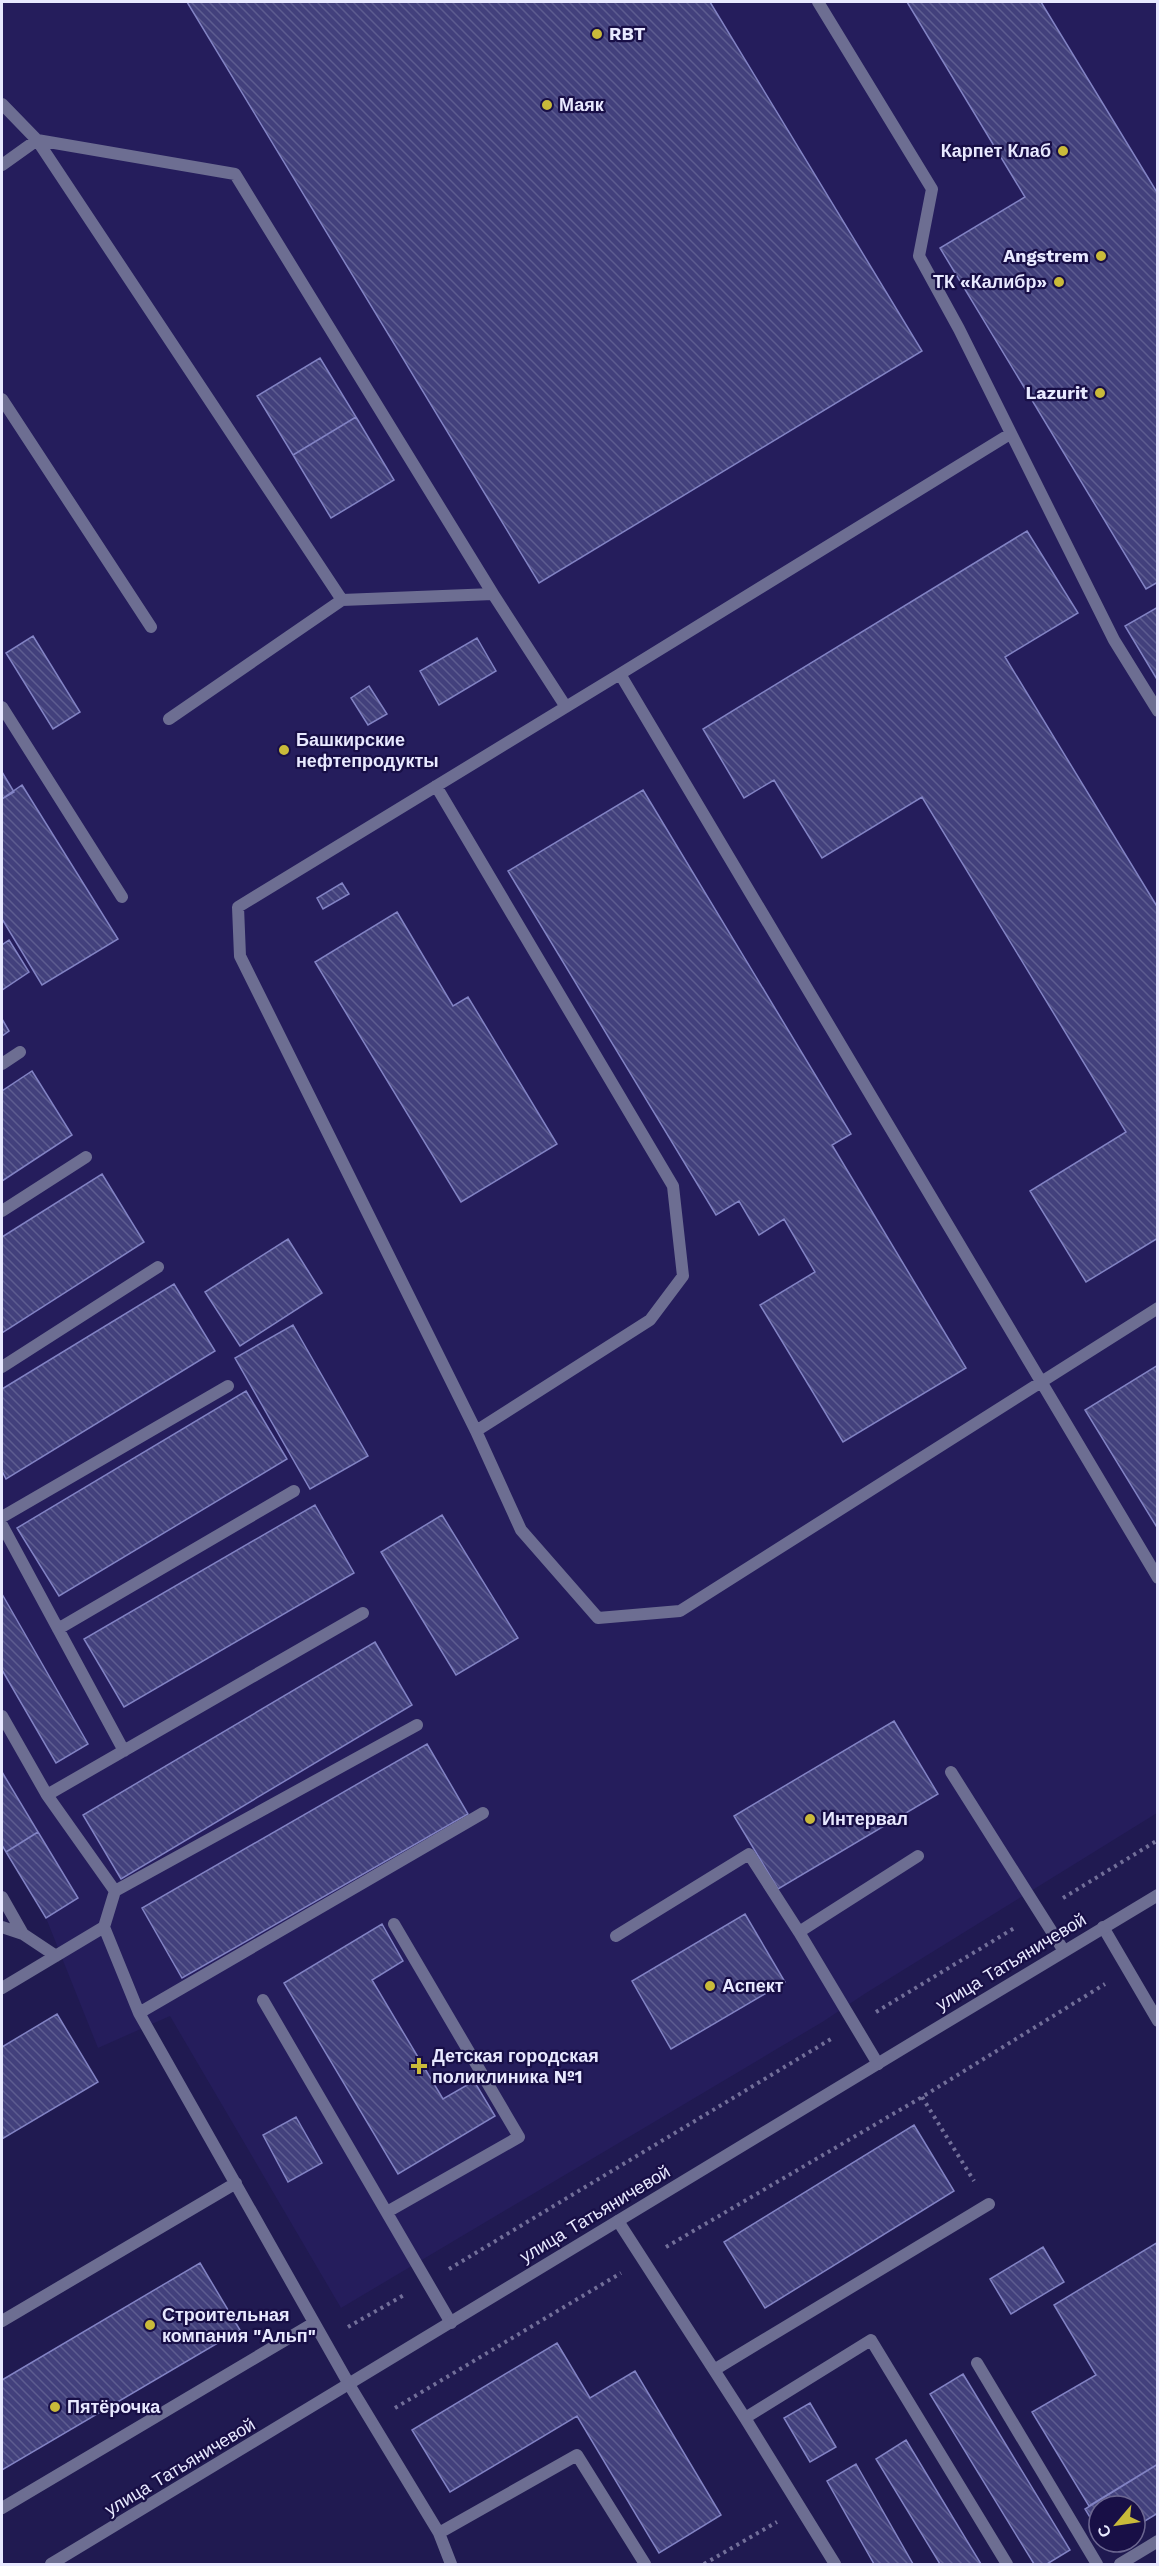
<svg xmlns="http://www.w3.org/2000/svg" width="1159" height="2566" font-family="'Work Sans',sans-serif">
<defs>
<pattern id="building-back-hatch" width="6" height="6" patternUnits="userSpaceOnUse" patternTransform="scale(1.5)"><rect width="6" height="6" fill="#42407c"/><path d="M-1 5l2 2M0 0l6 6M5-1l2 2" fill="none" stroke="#5d5c90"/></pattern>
</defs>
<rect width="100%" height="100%" fill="#201a51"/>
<path fill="#251d5c" d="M2,2H1157V1813L866,1993L824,2021L341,2308L170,2016L98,2048L46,1918L2,1845Z"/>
<path fill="url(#building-back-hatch)" stroke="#8283c4" stroke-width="1.5" d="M187,2H710L922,351L539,583Z
M907,2H1041L1158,194V582L1146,589L940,248L1025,197Z
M320,358L356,417L293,455L257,396Z
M356,417L394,480L331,518L293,455Z
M1027,531L1078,613L1005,657L1158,908V1238L1086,1282L1030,1191L1126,1132L922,797L822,858L774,780L744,798L703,729Z
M1158,607V681L1125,626Z
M33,636L80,712L53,729L6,653Z
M477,638L496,671L439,705L420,671Z
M369,686L387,714L368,725L351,698Z
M2,772L14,792L2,799Z
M22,785L118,939L42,985L2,919V799Z
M643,790L851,1134L832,1145L966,1368L843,1442L760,1305L815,1272L784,1219L759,1235L739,1201L716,1215L508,871Z
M342,883L349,894L323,909L317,898Z
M397,912L453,1006L468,997L557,1144L461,1202L315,962Z
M9,940L29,972L2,990V945Z
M2,1019L9,1031L2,1036Z
M32,1071L72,1135L2,1181V1091Z
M102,1174L144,1242L2,1333V1237Z
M288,1239L322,1293L240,1346L205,1292Z
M174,1284L215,1351L6,1479L2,1471V1389Z
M293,1325L368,1456L310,1489L235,1358Z
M1158,1365V1529L1085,1410Z
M246,1391L287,1459L59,1596L17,1528Z
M315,1505L354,1573L124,1707L84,1639Z
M442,1515L518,1638L456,1675L381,1552Z
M2,1594L88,1744L56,1763L2,1670Z
M375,1642L412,1705L121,1879L83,1815Z
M894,1721L938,1794L778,1889L734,1816Z
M427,1744L468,1814L182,1978L142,1908Z
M2,1772L38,1832L6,1852L2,1845Z
M38,1832L78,1898L46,1918L6,1852Z
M745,1914L785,1982L671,2049L632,1981Z
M382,1924L403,1961L372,1980L443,2099L474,2081L495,2116L398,2174L284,1983Z
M57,2014L98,2082L2,2139V2047Z
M296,2117L322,2163L288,2182L263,2135Z
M914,2125L954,2191L765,2308L724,2242Z
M1158,2242V2464L1089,2506L1032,2412L1096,2375L1054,2305Z
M1043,2247L1064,2282L1011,2314L990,2279Z
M200,2263L240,2330L2,2470V2380Z
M557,2343L590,2398L635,2371L721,2515L659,2553L577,2416L450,2492L412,2430Z
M963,2374L1070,2550L1047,2564H1034L930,2394Z
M810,2403L836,2447L810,2462L784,2418Z
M906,2440L981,2564H940L876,2459Z
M856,2464L913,2564H874L827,2481Z
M1158,2464V2513L1135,2527V2506H1099V2532L1085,2509Z"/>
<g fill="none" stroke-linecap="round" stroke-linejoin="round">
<path stroke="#726f99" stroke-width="4" stroke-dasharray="3 4.5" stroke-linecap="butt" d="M1063,1898L1158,1840
M876,2012L1016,1927
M922,2097L974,2181
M666,2247L922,2097L1105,1984
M449,2269L831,2039
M348,2327L404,2295
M395,2408L621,2273
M704,2564L777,2522"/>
<path stroke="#6d6e92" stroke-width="12" d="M818,2L932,189L919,256L959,329L1114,640L1158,711
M2,104L37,140L342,600L169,719
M2,165L37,140L235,174L493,594L566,707
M2,399L151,627
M1010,434L620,674L1158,1578
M342,600L493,594
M620,674L238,907L240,956L476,1431L521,1530L598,1618L680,1611L1158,1308
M2,707L122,897
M436,786L673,1186L683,1276L650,1320L476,1431
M2,1064L20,1052
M2,1211L86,1157
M2,1367L158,1267
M2,1517L228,1386
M2,1525L124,1751
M58,1629L294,1491
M2,1716L47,1795L115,1891L104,1927
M951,1772L1064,1951
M47,1795L363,1613
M115,1891L417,1725
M2,1897L23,1934
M2,1927L23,1934L56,1956
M1103,1927L1158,2021
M616,1936L749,1854L799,1932
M2,1988L104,1927L139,2013L350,2386L439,2533L577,2455L645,2564
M263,2000L451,2323
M139,2013L483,1813
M878,2064L799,1932L918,1856
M387,2212L519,2137L394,1924
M618,2221L745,2418L835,2564
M2,2321L236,2183
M977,2363L1097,2564
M714,2370L989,2204
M745,2418L871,2340L1007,2564
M2,2508L314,2323
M439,2533L451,2564
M1120,2564L1158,2541"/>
<path stroke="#6d6e92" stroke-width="12" d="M51,2564C422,2343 788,2116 1158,1895"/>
</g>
<g fill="#c9ba3a" stroke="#180f46" stroke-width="2">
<circle cx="597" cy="34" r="6"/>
<circle cx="547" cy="105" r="6"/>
<circle cx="1063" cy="151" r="6"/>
<circle cx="1101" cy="256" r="6"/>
<circle cx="1059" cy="282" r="6"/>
<circle cx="1100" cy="393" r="6"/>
<circle cx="284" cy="750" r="6"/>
<circle cx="810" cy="1819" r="6"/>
<circle cx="710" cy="1986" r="6"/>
<path d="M416 2057h6v6h6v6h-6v6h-6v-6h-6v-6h6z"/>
<circle cx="150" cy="2325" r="6"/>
<circle cx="55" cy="2407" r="6"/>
</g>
<g text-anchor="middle" stroke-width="4.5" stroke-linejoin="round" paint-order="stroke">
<g font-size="18" font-weight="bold" fill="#e8e9ff" stroke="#180f46" text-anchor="start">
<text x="609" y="40">RBT</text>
<text x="559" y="111">Маяк</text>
<text x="1051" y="157" text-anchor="end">Карпет Клаб</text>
<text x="1089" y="262" text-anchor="end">Angstrem</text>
<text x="1047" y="288" text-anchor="end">ТК «Калибр»</text>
<text x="1088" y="399" text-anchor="end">Lazurit</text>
<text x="296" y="746">Башкирские<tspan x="296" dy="21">нефтепродукты</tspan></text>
<text x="822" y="1825">Интервал</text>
<text x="722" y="1992">Аспект</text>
<text x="432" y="2062">Детская городская<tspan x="432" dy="21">поликлиника №1</tspan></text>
<text x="162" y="2321">Строительная<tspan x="162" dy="21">компания "Альп"</tspan></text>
<text x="67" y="2413">Пятёрочка</text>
</g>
<g font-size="18" fill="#e8e9ff" stroke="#180f46">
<text transform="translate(1011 1962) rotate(-31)" y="6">улица Татьяничевой</text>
<text transform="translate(595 2214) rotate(-31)" y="6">улица Татьяничевой</text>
<text transform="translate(180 2467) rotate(-31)" y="6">улица Татьяничевой</text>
</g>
</g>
<rect width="1159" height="2566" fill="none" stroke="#e8e9ff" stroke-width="6"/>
<g transform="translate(1117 2524) rotate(241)"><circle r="28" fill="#180f46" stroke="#6b6690" stroke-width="1.5"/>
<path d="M0-4.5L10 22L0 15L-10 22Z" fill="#c9ba3a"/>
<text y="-9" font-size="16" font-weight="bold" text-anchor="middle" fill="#e8e9ff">С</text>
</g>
</svg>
